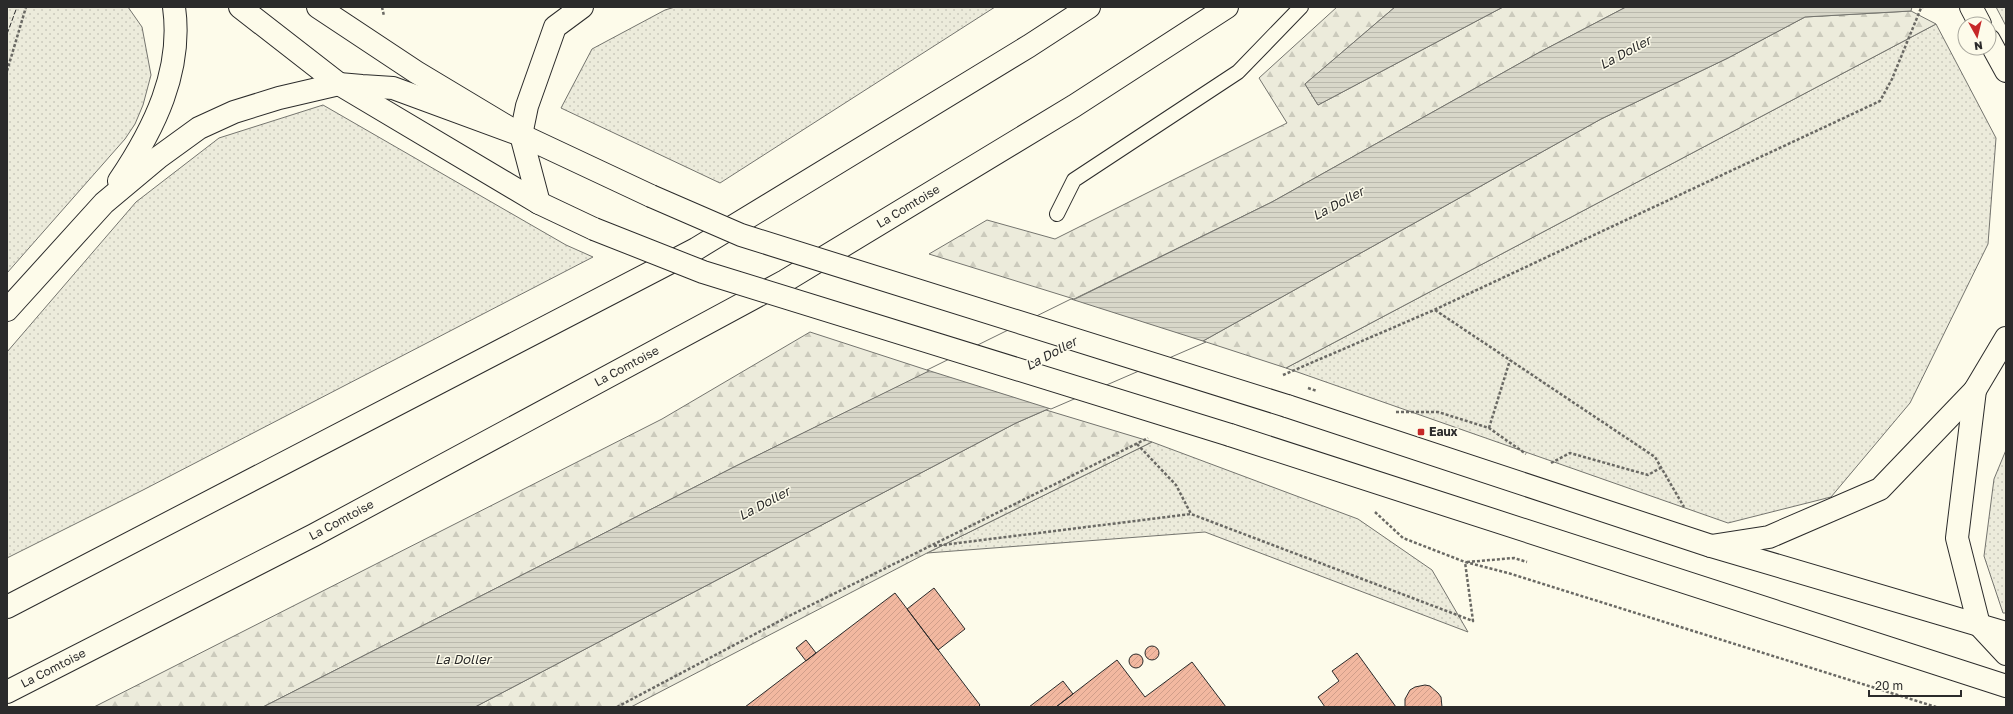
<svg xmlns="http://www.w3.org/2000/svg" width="2013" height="714" font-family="'Golos Text',sans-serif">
<defs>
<pattern id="green-dots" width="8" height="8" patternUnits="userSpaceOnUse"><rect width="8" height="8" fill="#ecebdb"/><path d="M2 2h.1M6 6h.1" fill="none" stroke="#cbcabc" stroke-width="1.8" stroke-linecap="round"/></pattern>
<pattern id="forest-firs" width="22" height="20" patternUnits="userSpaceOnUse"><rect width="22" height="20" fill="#ecebdb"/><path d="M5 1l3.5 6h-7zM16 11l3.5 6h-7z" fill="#cbcabc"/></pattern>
<pattern id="water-rules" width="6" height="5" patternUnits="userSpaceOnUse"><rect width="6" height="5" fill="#d8d7c9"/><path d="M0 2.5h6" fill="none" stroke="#bab9ad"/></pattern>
<pattern id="building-hatch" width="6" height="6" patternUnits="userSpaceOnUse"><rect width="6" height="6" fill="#f2b8a0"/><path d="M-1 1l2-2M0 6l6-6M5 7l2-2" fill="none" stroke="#d09e8a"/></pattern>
</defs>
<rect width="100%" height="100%" fill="#fdfbea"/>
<path fill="url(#green-dots)" stroke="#74746e" d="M7,7H128L142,27L151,75L143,105L135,124L125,139L7,273Z
M675,7H995L720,183L561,108L592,49L665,10Z
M1996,7H2006V26Z
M1936,24L1996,138L1988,244L1910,403L1831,497L1728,523L1286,368Z
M323,105L566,245L593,257L143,490L7,558V352L136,202L219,138Z
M1152,442L1358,519L1432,570L1468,632L1205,532L927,553Z
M2006,450V613H2003L1984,556L1994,479Z"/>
<path fill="url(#forest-firs)" stroke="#74746e" d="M1337,7H1395L1305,84L1318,105L1503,7H1626L1540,52L1272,202L1074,299L929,254L987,220L1055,239L1287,123L1259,78Z
M1911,11L1936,24L1286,368L1203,341L1601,119L1728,58L1805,17Z
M810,332L930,371L736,466L263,707H94L662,419Z
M1046,410L1152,442L927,553L631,707H475L1016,423Z"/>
<path fill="url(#water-rules)" stroke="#74746e" d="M1395,7H1503L1318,105L1305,84Z
M1626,7H1912L1911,11L1805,17L1728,58L1601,119L1203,341L1016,423L475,707H263L736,466L1272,202L1540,52Z"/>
<path fill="#fdfbea" stroke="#74746e" d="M1071,299L1206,342L1051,409L927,370Z"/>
<path fill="url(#building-hatch)" stroke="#2b2b2b" d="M934,588L965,629L938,650L907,609Z
M895,593L980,705L978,707H745Z
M806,640L816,653L806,661L796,648Z
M1145 653a7 7 0 1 1 14 0a7 7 0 1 1-14 0Z
M1357,653L1396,707H1325L1318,697L1339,681L1332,671Z
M1129 661a7 7 0 1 1 14 0a7 7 0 1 1-14 0Z
M1117,660L1145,697L1192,662L1226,707H1056Z
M1063,681L1073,694L1056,707H1029Z
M1425,685L1430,686L1438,693L1441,697L1442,707H1405V699L1410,690L1415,687Z"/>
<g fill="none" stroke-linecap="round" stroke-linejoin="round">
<defs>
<path id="service" d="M1057,214L1074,180L1238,72L1301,7"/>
<path id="secondary" d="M240,7L339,84L539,203L594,229
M318,7L416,72L521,135L651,196
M1287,406L1711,546L2006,633
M1230,435L2006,686"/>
<g id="motorway">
<path d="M1971,7L1980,24"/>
<path d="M1989,40L2006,71"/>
<path d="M119,181C154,129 183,71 174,7"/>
<path d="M539,203L521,135L527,106L555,27L582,7"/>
<path d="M7,310L104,203L159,157L199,128L234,112L279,98L339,84L362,86L393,88L521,135"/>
<path d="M1975,390L1957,538L1979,625L2006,654"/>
<path d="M1711,546L1769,537L1880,489L1975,390L2006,338"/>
<path d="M7,607L696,249L1029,46L1089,7"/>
<path id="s1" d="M7,692L314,535L785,281L1074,106L1227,7"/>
</g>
</defs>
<use href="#service" stroke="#2b2b2b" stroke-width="16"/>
<use href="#secondary" stroke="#2b2b2b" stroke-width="24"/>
<use href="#motorway" stroke="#2b2b2b" stroke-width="24"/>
<path stroke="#6a6964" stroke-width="2.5" stroke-dasharray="3 2" stroke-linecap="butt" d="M382,7L384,16
M7,71L26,7
M1435,310L1655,457L1684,507
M1283,375L1434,310L1880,101L1892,79L1921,8L1923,7
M1396,412H1438L1489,428L1526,454
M1489,428L1510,360
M1137,444L1176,485L1191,514
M1551,463L1570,453L1648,475L1662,467
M1375,512L1403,538L1465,562L1508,573L1936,707
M934,546L1191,514L1473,621L1465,562
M1467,562L1514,558L1527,562
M617,707L791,615L1148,438"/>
<use href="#service" stroke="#fdfbea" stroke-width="14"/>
<use href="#secondary" stroke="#fdfbea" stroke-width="22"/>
<use href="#motorway" stroke="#fdfbea" stroke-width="22"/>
<defs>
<path id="secondary-bridge" d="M651,196L741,235L1287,406
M594,229L703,272L1230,435"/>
</defs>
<use href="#secondary-bridge" stroke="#2b2b2b" stroke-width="24" stroke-linecap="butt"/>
<path stroke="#6a6964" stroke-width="2.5" stroke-dasharray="3 2" stroke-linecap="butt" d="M1308,388L1317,391"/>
<use href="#secondary-bridge" stroke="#fdfbea" stroke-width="22"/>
<path stroke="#2b2b2b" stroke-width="1" stroke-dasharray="5 2" stroke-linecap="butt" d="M7,34L17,7"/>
</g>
<rect fill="#c62828" stroke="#fdfbea" stroke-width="1.5" x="1417" y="428" width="8" height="8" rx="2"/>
<g text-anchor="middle" stroke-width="3" stroke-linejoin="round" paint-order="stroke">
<g font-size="12" fill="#2b2b2b" stroke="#fdfbea">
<text dy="4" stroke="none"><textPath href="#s1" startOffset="1024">La Comtoise</textPath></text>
<text dy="4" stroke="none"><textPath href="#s1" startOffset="700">La Comtoise</textPath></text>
<text dy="4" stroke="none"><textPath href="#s1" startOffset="376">La Comtoise</textPath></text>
<text dy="4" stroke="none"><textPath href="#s1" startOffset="52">La Comtoise</textPath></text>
</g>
<g font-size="12" font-weight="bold" fill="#2b2b2b" stroke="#fdfbea" text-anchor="start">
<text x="1429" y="436">Eaux</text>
</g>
<g font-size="13" font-style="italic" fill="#2b2b2b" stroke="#fdfbea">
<text transform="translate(1625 52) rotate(-28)" y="5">La Doller</text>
<text transform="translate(1338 203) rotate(-28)" y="5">La Doller</text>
<text transform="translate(1051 353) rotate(-28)" y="5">La Doller</text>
<text transform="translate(764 503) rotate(-28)" y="5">La Doller</text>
<text x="463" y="664">La Doller</text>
</g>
</g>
<rect width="2013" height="714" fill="none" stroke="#2b2b2b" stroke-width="16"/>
<g transform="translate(1977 36) rotate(172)"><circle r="19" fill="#fdfbea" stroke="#a9a89e"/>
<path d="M0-3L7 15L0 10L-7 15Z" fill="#c62828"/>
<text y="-6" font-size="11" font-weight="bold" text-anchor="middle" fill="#2b2b2b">N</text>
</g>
<path d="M1869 690v6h92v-6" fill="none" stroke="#2b2b2b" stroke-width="2"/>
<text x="1875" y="690" font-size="12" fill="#2b2b2b" stroke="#fdfbea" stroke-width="3" paint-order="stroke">20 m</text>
</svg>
